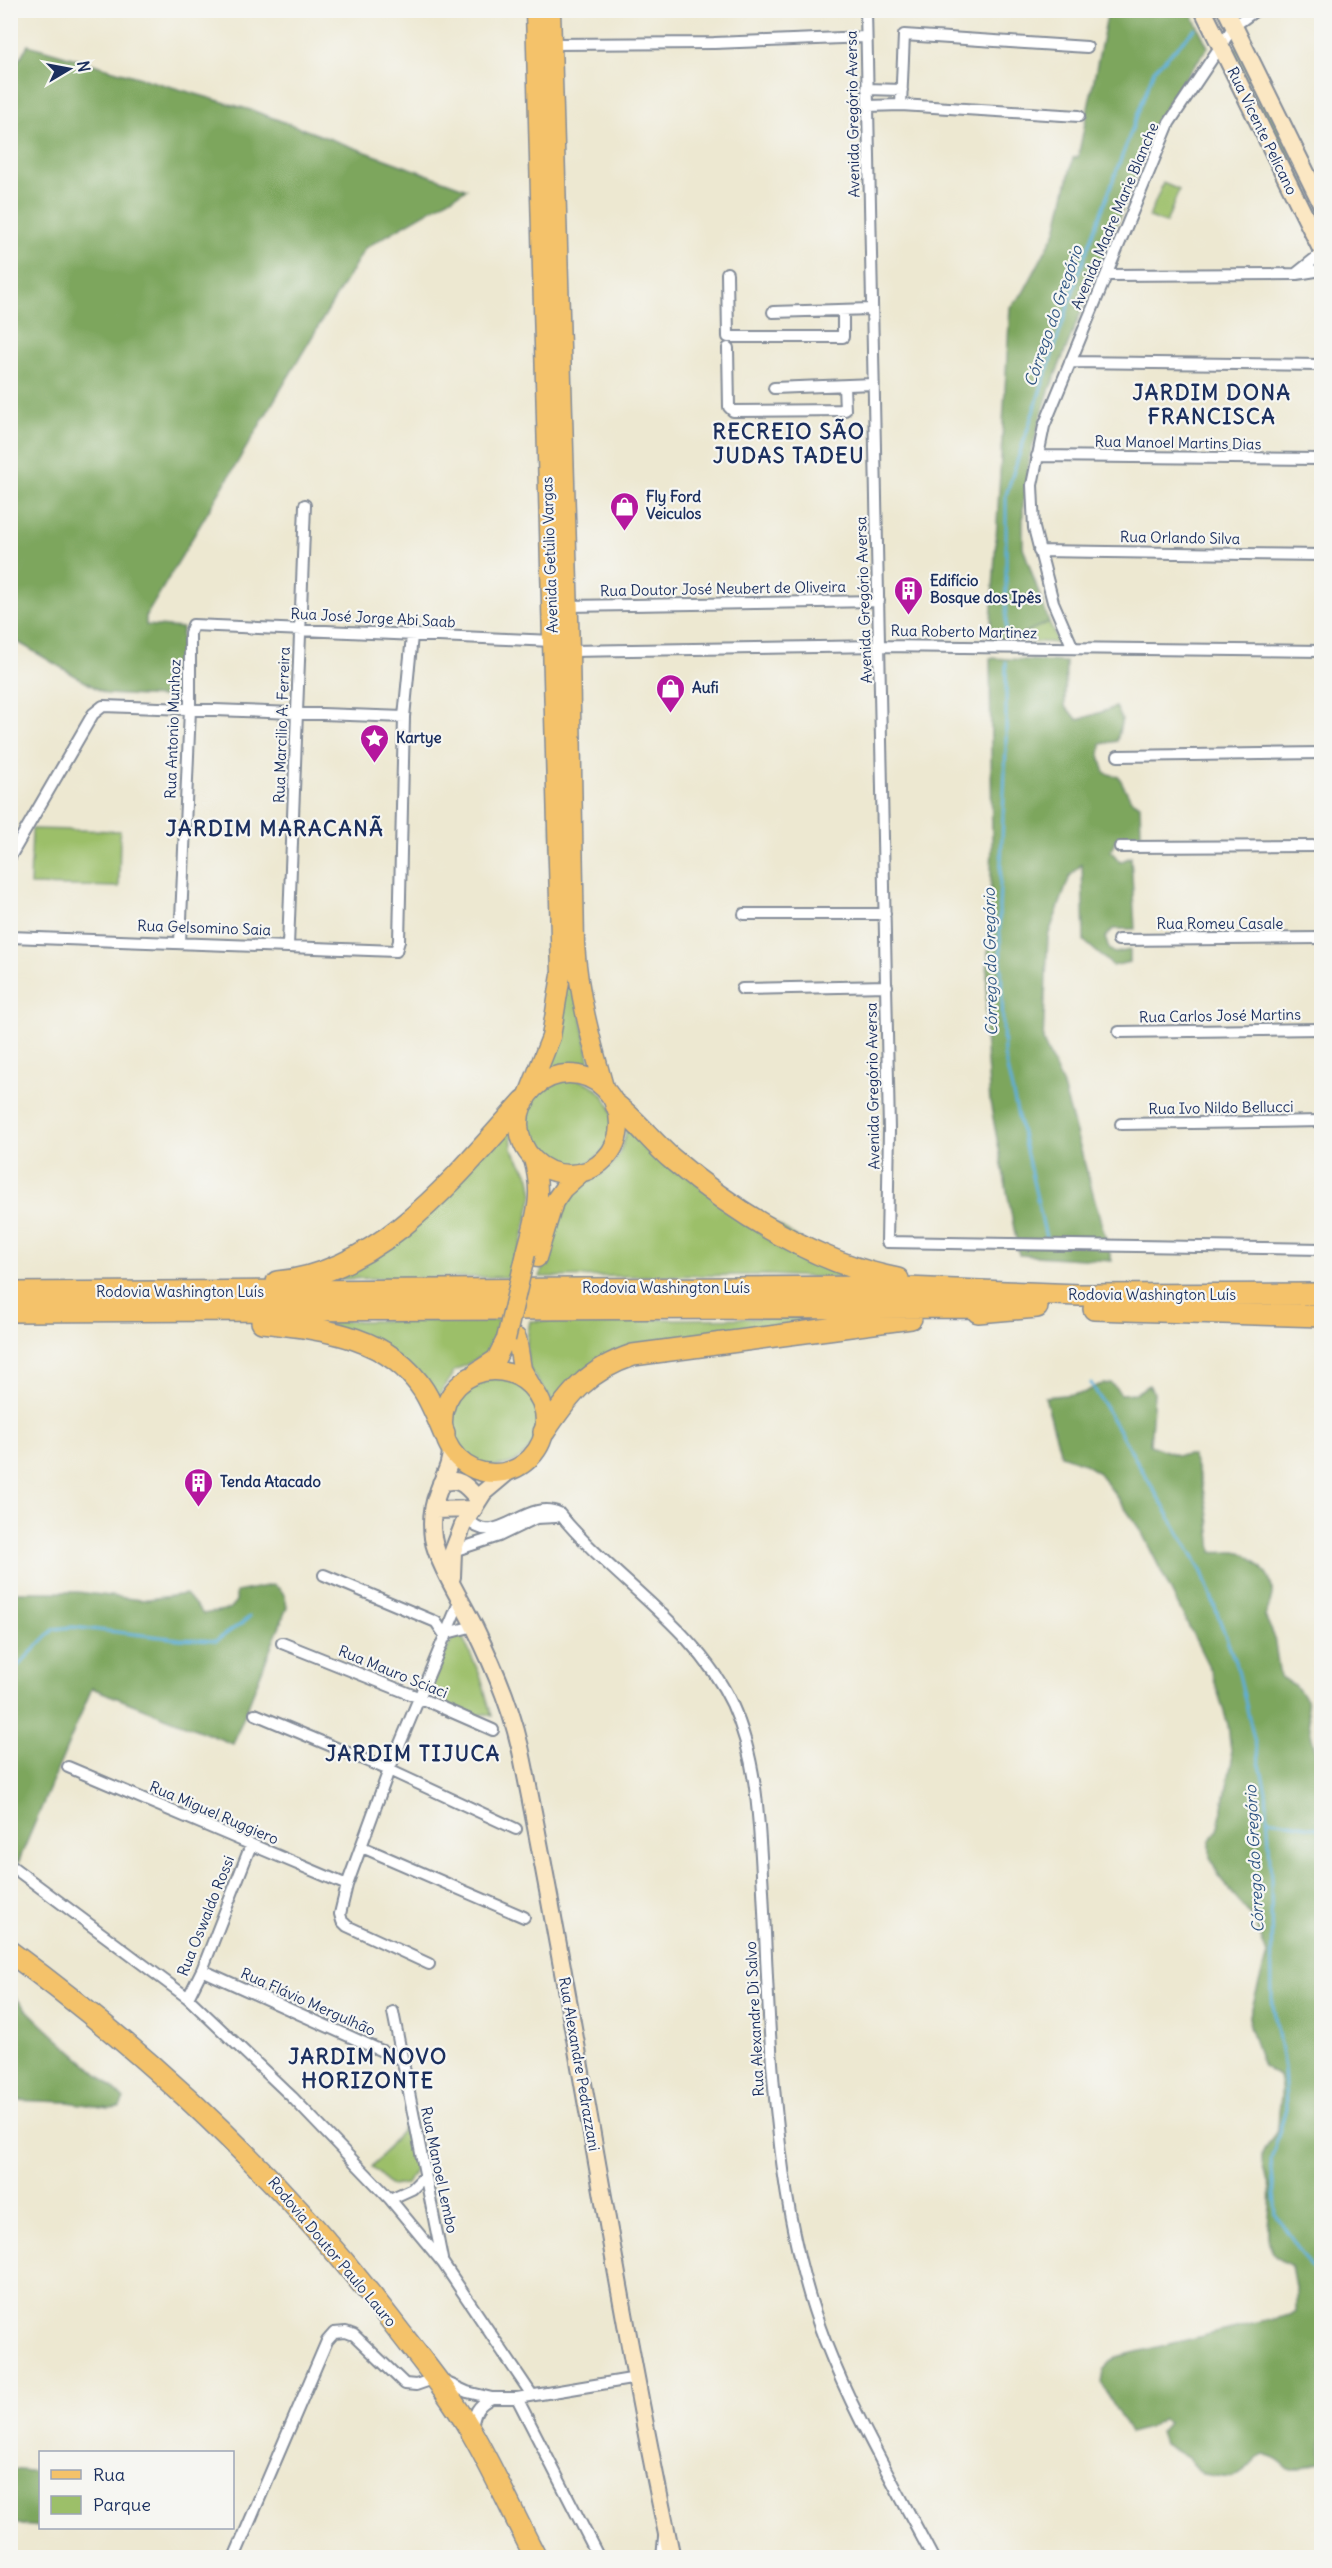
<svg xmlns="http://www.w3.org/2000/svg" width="1332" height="2568" font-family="Delius,sans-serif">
<rect width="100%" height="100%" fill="#f6f6f2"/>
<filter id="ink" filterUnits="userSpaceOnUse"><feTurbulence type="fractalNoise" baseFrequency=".0167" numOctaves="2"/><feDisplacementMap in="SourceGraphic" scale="12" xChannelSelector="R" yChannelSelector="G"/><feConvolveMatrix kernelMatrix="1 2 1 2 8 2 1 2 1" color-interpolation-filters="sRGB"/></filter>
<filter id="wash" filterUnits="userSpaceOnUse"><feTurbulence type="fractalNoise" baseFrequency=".008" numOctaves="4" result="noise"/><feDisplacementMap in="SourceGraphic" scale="24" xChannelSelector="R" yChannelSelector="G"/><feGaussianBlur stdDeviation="1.35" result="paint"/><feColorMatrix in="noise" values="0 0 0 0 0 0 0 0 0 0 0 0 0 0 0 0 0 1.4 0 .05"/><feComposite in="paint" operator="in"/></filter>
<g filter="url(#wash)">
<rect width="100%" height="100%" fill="#ede8d1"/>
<path fill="#9cbf69" stroke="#5c7764" stroke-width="1.5" d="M546,11L573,966L591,1070L563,1068L544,1075L554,1047Z
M1237,47H1239L1321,214V239L1232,51Z
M1163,183L1179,190L1166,223L1149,217Z
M1049,622L1058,643L1008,640Z
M32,829L120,831L119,887L30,885Z
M525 1123a44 44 0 1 1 88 0a44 44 0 1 1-88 0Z
M628,1121L646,1141L863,1279L766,1275L540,1277C546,1255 551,1218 564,1201C574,1188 584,1184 598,1176C619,1164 624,1144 628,1121Z
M511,1123L512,1149L530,1177L533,1195L513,1277L321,1279L350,1266Z
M829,1317L830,1319L638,1344C594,1355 583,1374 553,1405C548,1391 539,1385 532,1373C523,1359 527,1336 530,1321Z
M503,1320C493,1361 482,1353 452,1373L453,1375L441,1392L437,1406L429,1391L330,1324L329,1321Z
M451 1422a44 44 0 1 1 88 0a44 44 0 1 1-88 0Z
M458,1634L462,1636L480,1675L492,1716L486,1714L473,1716L435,1700L431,1686L453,1636Z
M406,2125L415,2170L407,2184L391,2186L372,2167Z"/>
<path fill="#7da65d" stroke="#4c6a5e" stroke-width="1.5" d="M1108,11H1190L1208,47L1169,100L1147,149L1049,391L1030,455L1023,506V547L1049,622L1008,640L990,639L1010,307L1023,293L1056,231L1073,158L1078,157Z
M28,45L254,111L467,189L365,248L146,616V625L182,628L180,698L106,694L11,638L10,74Z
M990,658L1066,662L1065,706L1078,720L1116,707L1122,719L1117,741L1101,744L1100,757L1105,773L1119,777L1131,800L1140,805L1141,833L1116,838L1111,851L1120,862L1131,857L1135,929H1113L1105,938L1110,950L1115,953L1130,950V962L1113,966L1084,941L1082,864L1070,876L1048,936L1043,1041L1062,1083L1112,1261L1019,1255L990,1102L985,1035L992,845Z
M1111,1383L1121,1394L1136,1393L1149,1385L1154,1393L1150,1445L1177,1455H1192C1205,1487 1209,1517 1212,1552C1221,1554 1232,1550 1241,1553C1254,1556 1270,1575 1272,1588C1273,1598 1269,1607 1265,1616L1274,1636L1280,1677L1295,1685L1306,1699L1311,1734L1321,1774L1322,2461L1301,2469H1289C1254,2435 1258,2474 1230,2477C1222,2478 1211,2475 1202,2474L1188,2458L1164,2444L1160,2432L1168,2423L1162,2419L1149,2428L1130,2433L1101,2382L1103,2370L1116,2357L1290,2315L1296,2311V2292L1291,2266C1287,2263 1279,2260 1276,2256C1259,2238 1274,2210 1270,2189C1268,2178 1261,2168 1262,2157C1262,2146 1270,2142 1275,2134C1280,2126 1278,2121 1279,2112C1281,2095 1283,2093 1279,2076L1263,2066L1249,2027L1250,2015L1267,1954L1255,1921L1220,1878L1210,1857V1842L1217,1830L1223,1807L1232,1760L1228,1725L1212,1673L1141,1531L1117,1497L1099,1473L1081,1462L1061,1455L1045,1397L1083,1393L1099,1385Z
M272,1585C284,1589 285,1596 287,1607L233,1744L92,1688L18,1863L10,1853L11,1592H78L141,1600L186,1594L203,1614L229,1609L236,1601V1592Z
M10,1996L16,1998C48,2035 89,2063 124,2099L120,2107L109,2108L68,2102L11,2100Z
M10,2469L40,2472V2527L22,2525L11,2521Z"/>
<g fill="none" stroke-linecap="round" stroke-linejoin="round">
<path stroke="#5dafd8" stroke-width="3" d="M1006,634V495L1082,264L1154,70L1195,29
M1006,662V747L999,908L1004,1055L1047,1242
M1091,1383L1202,1572L1238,1670L1266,1791L1271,1880L1272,2000L1284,2067L1286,2109L1271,2160L1276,2215L1322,2283
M10,1674L54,1629L72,1627L179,1639L216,1641L250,1617
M1267,1819L1322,1829"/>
</g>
</g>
<g filter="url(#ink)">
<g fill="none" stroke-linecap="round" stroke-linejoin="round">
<defs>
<path id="street" d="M866,10L889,1130L887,1242L1322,1249
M552,44L714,43L866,37
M867,89L902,90
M901,105L904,35L1087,47
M868,106L901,105L1079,116
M727,273L728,337H843V311
M1297,273L1322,253
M1107,275L1297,274L1322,270
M773,312L871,309
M728,348L729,407L733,411L845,410L844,386
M1070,362L1322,365
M774,388L873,384
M1037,456L1322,459
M1039,551L1322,555
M568,606L879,601
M1073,648L1053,602L1034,528L1032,485L1044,426L1169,123L1234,26L1256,10
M570,651L881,646L1322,651
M1118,756L1322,753
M1120,847L1322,846
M10,857L93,714L103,706L404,717
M744,914H885
M10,937L396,951L399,941L404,717L412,636
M1118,940L1322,938
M180,943L190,709V633L193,625L553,641
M288,946L305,505
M742,989L887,986
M1119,1032L1322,1029
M1121,1124L1322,1121
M468,1519C494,1551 527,1497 559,1513C611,1578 696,1627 732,1704C759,1763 759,1828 763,1891C767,1970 769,2049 778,2127C785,2198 799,2274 825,2341C854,2416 896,2487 933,2558
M453,1551L499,1536L536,1518L556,1517
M324,1575L436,1622L446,1637
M447,1633L474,1626
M282,1643L420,1698L493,1730
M255,1714L389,1770L516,1829
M68,1767L347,1885
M362,1847L524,1917
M10,1865L188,1998L292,2097L390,2199L443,2263L532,2395
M429,1964L347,1926L342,1921L340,1914L347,1885L389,1770L460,1600
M202,1970L402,2060
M188,1998L202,1970L251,1845
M393,2012L442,2259
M390,2199L412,2189L424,2177
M517,2398L599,2558
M472,2429C474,2413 477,2405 492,2398
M234,2558L327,2341L334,2333L346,2332L354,2335L405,2384L416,2385L436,2378L467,2392L492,2398H517L637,2378
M662,2558L664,2537"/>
<path id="secondary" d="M1203,10L1322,251
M1226,10L1322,205
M451,1449C451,1466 443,1477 438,1492C432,1507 431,1523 433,1538C437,1562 462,1602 474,1626C496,1671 515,1716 524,1766C577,2029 616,2295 672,2558
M441,1483C461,1476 467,1487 479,1500
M434,1510L474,1509
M452,1577L453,1551L463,1525L484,1492L509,1471"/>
<path id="primary" d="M551,10L570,651L575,944C578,993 591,1040 604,1087
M519 1124a50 50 0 1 1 100 0a50 50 0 1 1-100 0Z
M528,1095L551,1037L561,975L535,10
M526,1253C535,1217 544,1196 533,1159
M537,1258L554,1202L563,1189L581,1173
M517,1338L522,1369L532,1387
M443 1422a51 51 0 1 1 102 0a51 51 0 1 1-102 0Z
M476,1372L496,1359L506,1339"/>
<path id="highway" d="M616,1105C637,1121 652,1142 672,1159C734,1212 817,1264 898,1279
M277,1282C383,1272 458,1174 524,1101
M10,1293L881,1287L1079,1295L1322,1294
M1094,1309L1322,1316
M10,1311L991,1307
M978,1312L1037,1307
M262,1322C322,1329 389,1335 424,1391C432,1404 438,1419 444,1433
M544,1432C570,1393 588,1370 633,1355L911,1318
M10,1952C153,2057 282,2179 390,2319C418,2356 449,2392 472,2433C495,2473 514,2516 536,2558"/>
</defs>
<use href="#street" stroke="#848c98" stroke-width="14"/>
<use href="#secondary" stroke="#848c98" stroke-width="20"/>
<use href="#primary" stroke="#848c98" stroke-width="21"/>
<use href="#highway" stroke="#848c98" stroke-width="24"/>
<use href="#street" stroke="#fff" stroke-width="10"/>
<use href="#secondary" stroke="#fbe7c3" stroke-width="16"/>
<use href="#primary" stroke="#f4c26a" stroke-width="18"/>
<use href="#highway" stroke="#f4c26a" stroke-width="21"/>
<defs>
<path id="primary-bridge" d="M506,1339L526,1253"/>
</defs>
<use href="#primary-bridge" stroke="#848c98" stroke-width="21" stroke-linecap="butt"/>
<use href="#primary-bridge" stroke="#f4c26a" stroke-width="18"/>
</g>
</g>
<defs>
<symbol id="shop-pin" viewBox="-11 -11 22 30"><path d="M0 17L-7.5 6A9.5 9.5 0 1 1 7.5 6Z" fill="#b5179e" stroke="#f6f6f2"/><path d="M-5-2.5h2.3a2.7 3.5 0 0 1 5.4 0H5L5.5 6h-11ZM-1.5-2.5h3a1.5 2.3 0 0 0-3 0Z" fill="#fff"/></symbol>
<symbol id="building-pin" viewBox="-11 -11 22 30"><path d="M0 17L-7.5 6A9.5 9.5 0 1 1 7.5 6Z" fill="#b5179e" stroke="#f6f6f2"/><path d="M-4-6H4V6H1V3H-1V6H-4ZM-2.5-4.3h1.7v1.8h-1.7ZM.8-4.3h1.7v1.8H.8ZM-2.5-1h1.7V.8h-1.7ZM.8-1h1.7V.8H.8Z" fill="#fff"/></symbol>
<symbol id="sight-pin" viewBox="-11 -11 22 30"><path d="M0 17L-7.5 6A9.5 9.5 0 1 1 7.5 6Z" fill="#b5179e" stroke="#f6f6f2"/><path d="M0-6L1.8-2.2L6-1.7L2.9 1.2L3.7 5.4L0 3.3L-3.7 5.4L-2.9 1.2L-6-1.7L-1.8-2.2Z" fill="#fff"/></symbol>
</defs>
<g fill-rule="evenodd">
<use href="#shop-pin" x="608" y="490" width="33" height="45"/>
<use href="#building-pin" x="892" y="574" width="33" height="45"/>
<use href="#shop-pin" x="654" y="672" width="33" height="45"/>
<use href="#sight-pin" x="358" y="722" width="33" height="45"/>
<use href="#building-pin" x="182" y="1466" width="33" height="45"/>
</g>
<g text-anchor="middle" stroke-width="4.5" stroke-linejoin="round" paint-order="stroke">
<g font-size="15" fill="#1b2f5e" stroke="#f6f6f2">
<text transform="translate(853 114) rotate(-91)" y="5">Avenida Gregório Aversa</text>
<text transform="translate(1262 131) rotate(64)" y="5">Rua Vicente Pelicano</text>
<text transform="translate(1115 216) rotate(-67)" y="5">Avenida Madre Marie Blanche</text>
<text transform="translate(1178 443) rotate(1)" y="5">Rua Manoel Martins Dias</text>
<text transform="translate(1180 538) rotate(1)" y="5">Rua Orlando Silva</text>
<text transform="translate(550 555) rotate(-92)" y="5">Avenida Getúlio Vargas</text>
<text transform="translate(723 589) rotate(-1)" y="5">Rua Doutor José Neubert de Oliveira</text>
<text transform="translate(864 600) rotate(-92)" y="5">Avenida Gregório Aversa</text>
<text transform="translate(373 618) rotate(3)" y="5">Rua José Jorge Abi Saab</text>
<text transform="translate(964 632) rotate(1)" y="5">Rua Roberto Martinez</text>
<text transform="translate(282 725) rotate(-88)" y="5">Rua Marcilio A. Ferreira</text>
<text transform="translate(173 729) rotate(-88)" y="5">Rua Antonio Munhoz</text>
<text x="1220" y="929">Rua Romeu Casale</text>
<text transform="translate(204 928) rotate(2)" y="5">Rua Gelsomino Saia</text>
<text transform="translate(1220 1016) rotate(-1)" y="5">Rua Carlos José Martins</text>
<text transform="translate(873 1086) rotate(-91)" y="5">Avenida Gregório Aversa</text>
<text transform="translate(1221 1108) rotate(-1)" y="5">Rua Ivo Nildo Bellucci</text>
<text x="666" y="1293">Rodovia Washington Luís</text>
<text x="180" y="1297">Rodovia Washington Luís</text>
<text x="1152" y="1300">Rodovia Washington Luís</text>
<text transform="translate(393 1672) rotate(22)" y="5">Rua Mauro Sciaci</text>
<text transform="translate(214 1813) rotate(23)" y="5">Rua Miguel Ruggiero</text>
<text transform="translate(206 1916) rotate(-68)" y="5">Rua Oswaldo Rossi</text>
<text transform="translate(308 2002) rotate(24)" y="5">Rua Flávio Mergulhão</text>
<text transform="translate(755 2019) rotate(-93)" y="5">Rua Alexandre Di Salvo</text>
<text transform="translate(579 2064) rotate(80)" y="5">Rua Alexandre Pedrazzani</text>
<text transform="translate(439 2170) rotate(78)" y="5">Rua Manoel Lembo</text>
<text transform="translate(332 2252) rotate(50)" y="5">Rodovia Doutor Paulo Lauro</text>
</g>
<g font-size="15" font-weight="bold" fill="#1b2f5e" stroke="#f6f6f2" text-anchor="start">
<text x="646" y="502">Fly Ford<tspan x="646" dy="17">Veiculos</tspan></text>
<text x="930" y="586">Edifício<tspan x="930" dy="17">Bosque dos Ipês</tspan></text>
<text x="692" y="693">Aufi</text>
<text x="396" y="743">Kartye</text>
<text x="220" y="1487">Tenda Atacado</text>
</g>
<g font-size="16" font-style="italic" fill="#2f5583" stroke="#f6f6f2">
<text transform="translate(1053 316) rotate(-71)" y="6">Córrego do Gregório</text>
<text transform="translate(990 962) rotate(-91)" y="6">Córrego do Gregório</text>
<text transform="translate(1254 1859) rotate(-93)" y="6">Córrego do Gregório</text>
</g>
<g font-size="21" font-weight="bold" letter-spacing="1.5" fill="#1b2f5e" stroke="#f6f6f2">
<text x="1212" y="400">JARDIM DONA<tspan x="1212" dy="24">FRANCISCA</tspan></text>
<text x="789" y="439">RECREIO SÃO<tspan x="789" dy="24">JUDAS TADEU</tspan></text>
<text x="275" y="836">JARDIM MARACANÃ</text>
<text x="413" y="1761">JARDIM TIJUCA</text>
<text x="368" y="2064">JARDIM NOVO<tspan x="368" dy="24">HORIZONTE</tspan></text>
</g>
</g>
<rect width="1332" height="2568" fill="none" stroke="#f6f6f2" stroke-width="36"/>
<rect x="39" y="2451" width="195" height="78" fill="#f6f6f2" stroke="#9ea6b7" stroke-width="1.5"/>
<rect x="51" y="2470" width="30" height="9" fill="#f4c26a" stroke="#9ea6b7" stroke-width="1.5"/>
<text x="93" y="2481" font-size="18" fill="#1b2f5e">Rua</text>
<rect x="51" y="2496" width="30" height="18" fill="#9cbf69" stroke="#9ea6b7" stroke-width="1.5"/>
<text x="93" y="2511" font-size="18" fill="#1b2f5e">Parque</text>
<g transform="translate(69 69) rotate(80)" stroke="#f6f6f2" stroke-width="4.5" paint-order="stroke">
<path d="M0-4.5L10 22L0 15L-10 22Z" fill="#1b2f5e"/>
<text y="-9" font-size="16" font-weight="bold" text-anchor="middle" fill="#1b2f5e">N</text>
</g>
</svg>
